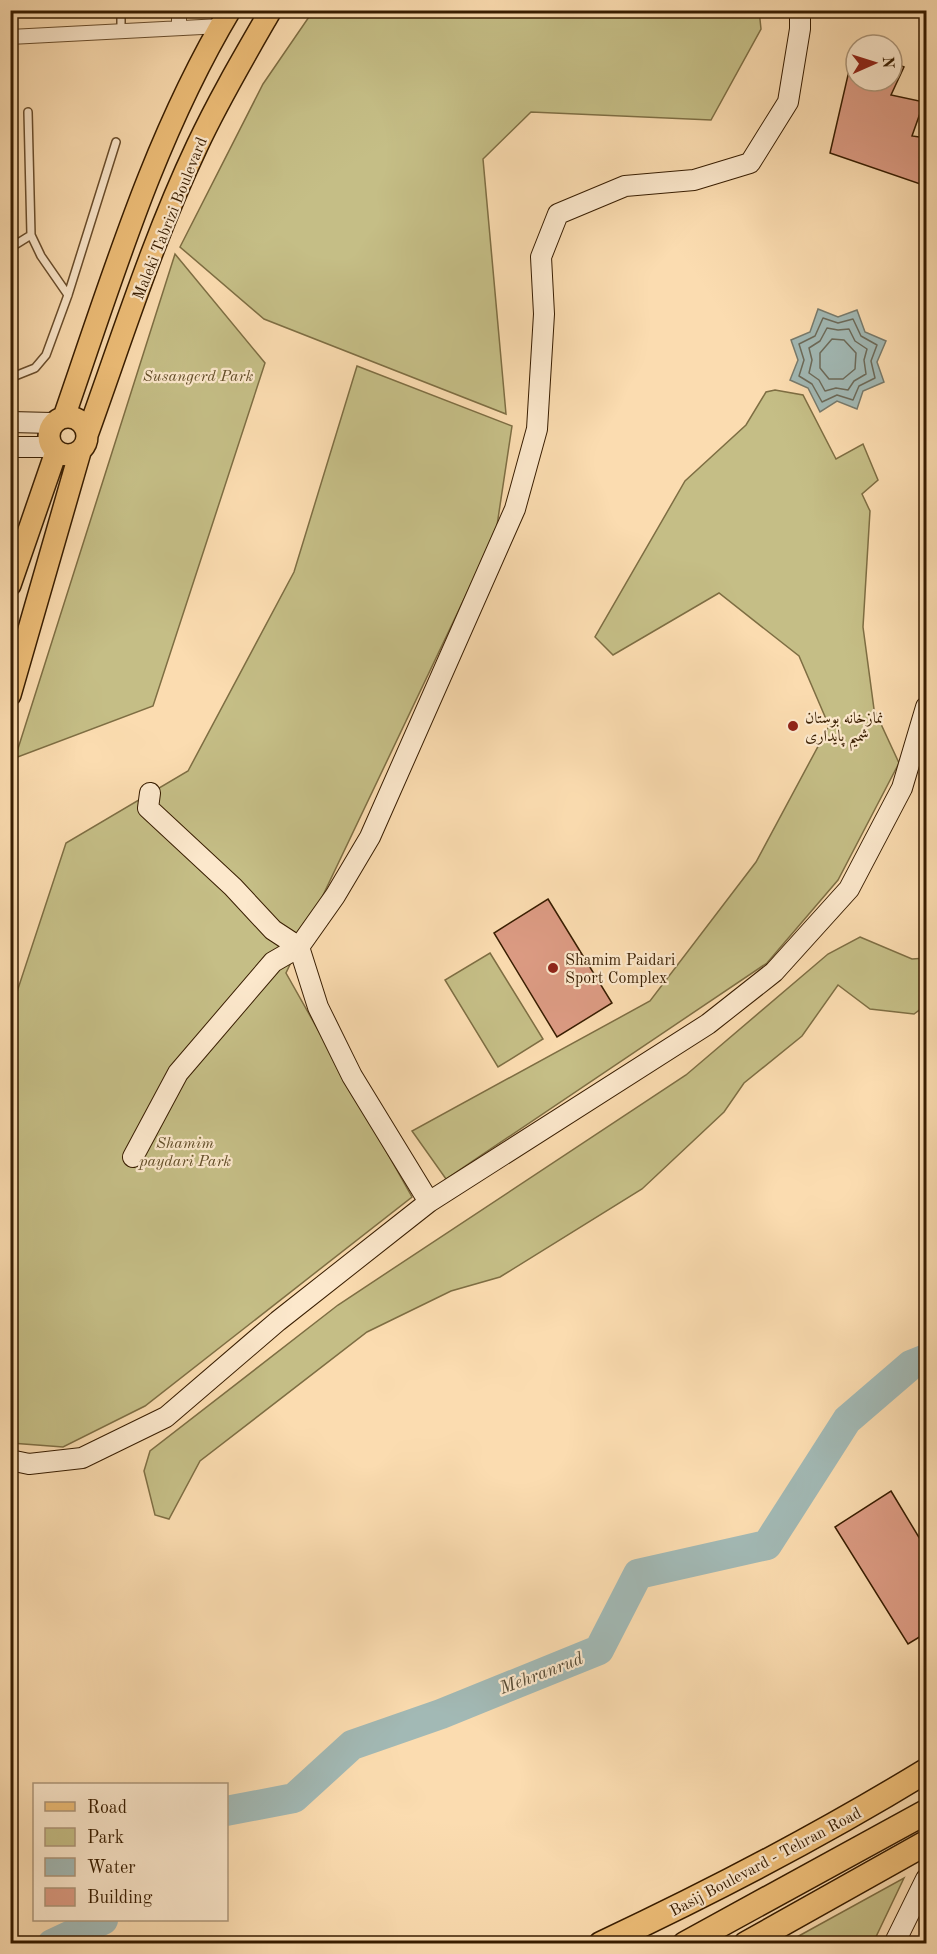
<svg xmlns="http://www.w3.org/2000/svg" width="937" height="1954" font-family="'Old Standard TT',Amiri,serif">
<rect width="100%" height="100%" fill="#fbdcb0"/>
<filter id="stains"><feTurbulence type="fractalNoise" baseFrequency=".00333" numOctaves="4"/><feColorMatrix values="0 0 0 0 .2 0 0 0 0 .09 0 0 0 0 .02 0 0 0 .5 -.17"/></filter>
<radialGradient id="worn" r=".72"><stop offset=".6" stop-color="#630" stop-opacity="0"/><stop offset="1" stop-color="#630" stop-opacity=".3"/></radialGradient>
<path fill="#c5be86" stroke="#7e6e43" stroke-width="1.5" d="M313,11L759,10L761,29L711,120L531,112L483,159L506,414L264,319L180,247L263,84Z
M175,254L265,363L153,706L15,758Z
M357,366L512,426L496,532L286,973L412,1197L145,1406L63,1447L11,1443V1010L66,843L188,771L294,572Z
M775,390L803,395L836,459L863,444L878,480L862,494L870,511L863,627L874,709L899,763L838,880L767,963L446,1179L412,1131L650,1001L756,862L829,726L799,656L719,593L613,655L595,637L685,481L746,425L766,392Z
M860,937L912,959L926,958V1005L914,1014L870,1009L838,985L802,1036L744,1083L724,1112L642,1189L500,1277L451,1291L367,1332L200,1461L169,1519L155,1515L144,1471L150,1451L338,1305L686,1075L828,954Z
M490,953L543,1039L498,1067L445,980Z
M904,1878L873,1943H786Z"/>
<path fill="#a2b9b5" stroke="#787b6d" stroke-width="1.5" d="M818,309L838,317L857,310L865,332L886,341L877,362L884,382L863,391L857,409L837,401L820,412L808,388L790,380L798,360L791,340L810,332Z"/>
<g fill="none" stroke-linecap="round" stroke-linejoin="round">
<path stroke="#6d6b5a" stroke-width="1.5" d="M823,318L838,323L853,319L861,336L877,345L871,361L875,378L859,386L853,400L837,395L822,402L812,384L799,376L804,360L799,344L815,336Z
M827,328L838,330L849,329L855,341L867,349L864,360L866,374L854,381L848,390L836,388L825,391L819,380L809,373L812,360L809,348L820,341Z
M832,339L844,340L856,353L855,369L843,379H829L820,368V353Z"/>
<path stroke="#a2b9b5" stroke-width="30" d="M226,1811L294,1798L352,1745L441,1714L599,1650L638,1574L767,1545L847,1420L911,1365L926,1359
M52,1944L103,1920"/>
</g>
<path fill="#dc9b83" stroke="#381d00" stroke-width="1.5" d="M854,49L856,50V81H892V62L904,67L891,95L924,102L912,136L926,138V186L830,153Z
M548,899L612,1003L557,1037L494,933Z
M891,1491L926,1549V1633L908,1644L835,1527Z"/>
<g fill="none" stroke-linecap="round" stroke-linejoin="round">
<defs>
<path id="lane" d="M121,10V31
M28,112L31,235L41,256L68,295
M10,248L31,235
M10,378L35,368L46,355L68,295L116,142"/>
<path id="street" d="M179,10V28
M10,37L221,26"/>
<path id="secondary" d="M10,422L53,423
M10,447H51
M133,1157L178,1073L273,962L299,947L273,930L233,887L148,808L150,793
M429,1202L352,1076L318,1007L299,947L335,896L370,837L515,509L537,429L544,314L541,257L558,214L625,186L694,180L750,163L788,102L800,29V10
M10,1460L29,1464L82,1458L166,1417L278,1321L429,1202L708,1024L774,972L849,889L902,788L926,707
M894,1944L926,1879"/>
<path id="primary" d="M49 436a19 19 0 1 1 38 0a19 19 0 1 1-38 0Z
M64,417C112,279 154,137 230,10
M87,435C122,338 153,239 197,146C219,99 245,55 271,10
M10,585L56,452
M10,695L80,452"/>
<path id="highway" d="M601,1944C712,1892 821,1835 926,1771
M685,1944L926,1812
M746,1944L926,1843"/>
</defs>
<use href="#lane" stroke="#694d2c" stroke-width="10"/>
<use href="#street" stroke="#694d2c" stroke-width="16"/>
<use href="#secondary" stroke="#381d00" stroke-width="22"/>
<use href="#primary" stroke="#381d00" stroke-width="24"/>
<use href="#highway" stroke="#381d00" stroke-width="27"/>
<use href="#lane" stroke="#fce8cc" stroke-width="7"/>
<use href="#street" stroke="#fce8cc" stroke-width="14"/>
<use href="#secondary" stroke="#fce8cc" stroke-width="20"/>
<use href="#primary" stroke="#eebe78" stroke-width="21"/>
<use href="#highway" stroke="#eebe78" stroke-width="24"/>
</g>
<g fill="#8f2418" stroke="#fce8cc" stroke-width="2">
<circle cx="793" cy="726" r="6"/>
<circle cx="553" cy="968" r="6"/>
</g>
<g text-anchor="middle" stroke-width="4.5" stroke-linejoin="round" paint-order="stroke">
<g font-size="16" fill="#381d00" stroke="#fce8cc">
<text transform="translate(169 218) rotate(-68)" y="6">Maleki Tabrizi Boulevard</text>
<text transform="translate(765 1861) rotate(-28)" y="6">Basij Boulevard - Tehran Road</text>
</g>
<g font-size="16" font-style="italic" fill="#624d28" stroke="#fce8cc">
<text x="198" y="381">Susangerd Park</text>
<text x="185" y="1148">Shamim<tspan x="185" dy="18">paydari Park</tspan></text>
</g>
<g font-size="16" fill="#381d00" stroke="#fce8cc" text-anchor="start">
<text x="805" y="723">نمازخانه بوستان<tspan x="805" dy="18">شمیم پایداری</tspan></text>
<text x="565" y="965">Shamim Paidari<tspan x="565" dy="18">Sport Complex</tspan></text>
</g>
<g font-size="18" font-style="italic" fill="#584c36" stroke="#fce8cc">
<text transform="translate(541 1673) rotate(-21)" y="6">Mehranrud</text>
</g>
</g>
<rect width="937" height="1954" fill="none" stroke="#fbdcb0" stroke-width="36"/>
<rect x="12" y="12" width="913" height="1930" fill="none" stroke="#381d00" stroke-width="3"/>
<rect x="18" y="18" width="901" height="1918" fill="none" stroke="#381d00" stroke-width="1.5"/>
<rect x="33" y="1783" width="195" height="138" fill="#fce8cc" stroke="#ae977a" stroke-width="1.5"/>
<rect x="45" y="1802" width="30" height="9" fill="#eebe78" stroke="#ae977a" stroke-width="1.5"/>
<text x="87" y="1813" font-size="18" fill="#381d00">Road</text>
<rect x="45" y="1828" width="30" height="18" fill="#c5be86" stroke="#ae977a" stroke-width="1.5"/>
<text x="87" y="1843" font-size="18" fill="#381d00">Park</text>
<rect x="45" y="1858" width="30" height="18" fill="#a2b9b5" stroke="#ae977a" stroke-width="1.5"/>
<text x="87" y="1873" font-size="18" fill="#381d00">Water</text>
<rect x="45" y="1888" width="30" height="18" fill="#dc9b83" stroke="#ae977a" stroke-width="1.5"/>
<text x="87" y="1903" font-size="18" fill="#381d00">Building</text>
<g transform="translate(874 63) rotate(87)"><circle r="28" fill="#fce8cc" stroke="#ae977a" stroke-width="1.5"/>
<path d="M0-4.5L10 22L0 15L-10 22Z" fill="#8f2418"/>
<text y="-9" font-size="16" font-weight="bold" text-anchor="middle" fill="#381d00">N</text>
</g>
<rect width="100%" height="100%" filter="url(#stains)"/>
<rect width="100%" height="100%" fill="url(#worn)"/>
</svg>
